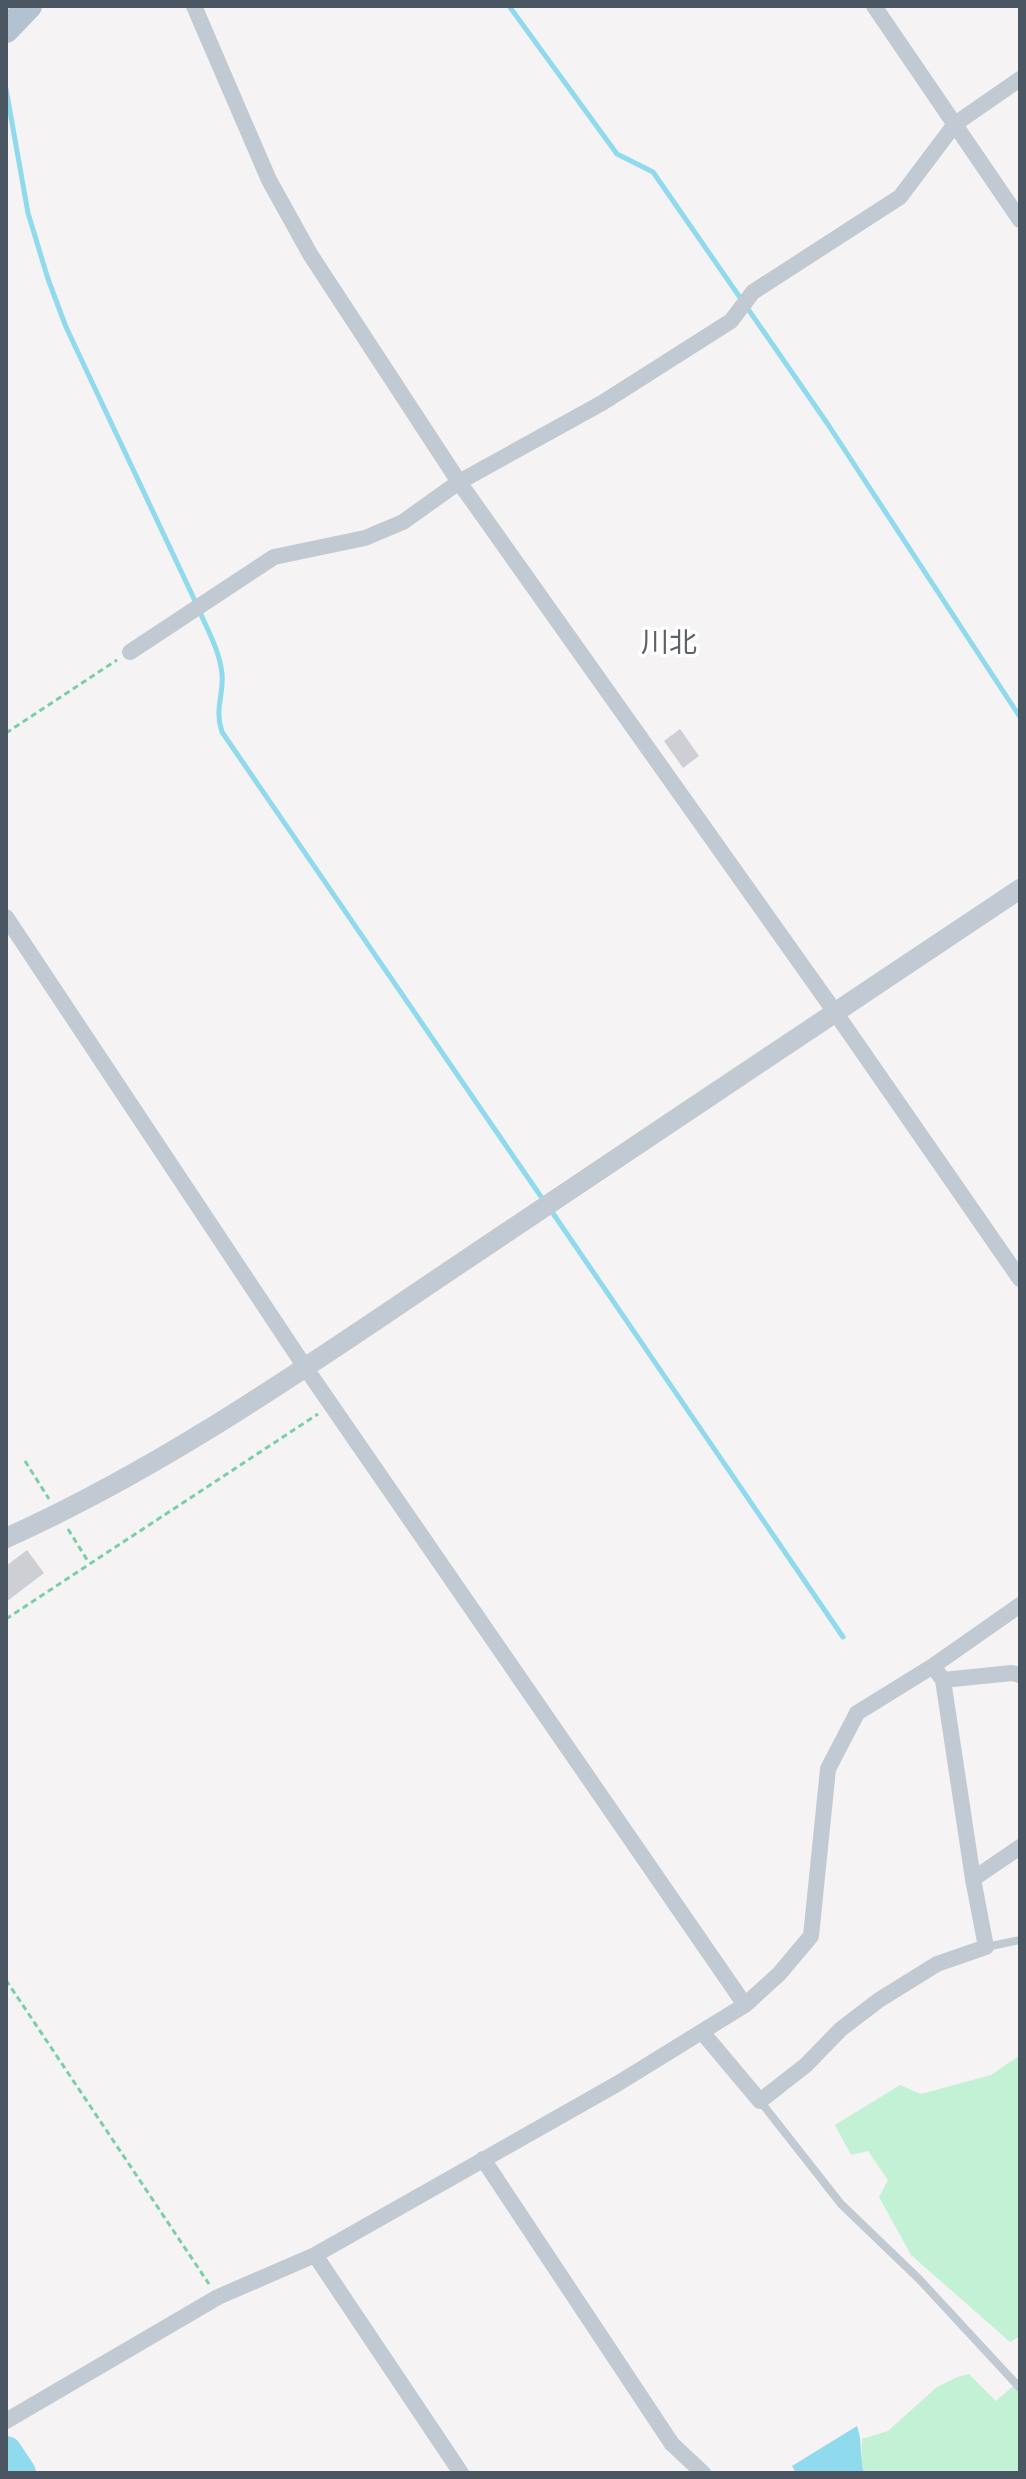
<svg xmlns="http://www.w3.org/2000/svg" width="1026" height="2479" font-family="'PT Sans','Noto Sans JP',sans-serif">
<rect width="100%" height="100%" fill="#f5f3f3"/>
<path fill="#c3f1d5" d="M1020,2055V2336L1010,2342L911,2255L879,2197L888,2180L868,2151L851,2155L835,2125L900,2085L921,2094L991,2075Z
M969,2374L996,2401L1020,2380V2473H864L861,2461L862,2439L888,2431L937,2387L957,2377Z"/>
<path fill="#90daee" d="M857,2426C863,2442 859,2457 864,2473H796L792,2466Z"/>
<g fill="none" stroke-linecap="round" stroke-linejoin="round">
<path stroke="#90daee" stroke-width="5" d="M509,6L617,154L653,172L827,423L1020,717
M6,89L28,213L48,279L66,327L196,603
M200,612C208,631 220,652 222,674C224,695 214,709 222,732L544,1201
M550,1209L843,1637"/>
<path stroke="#90daee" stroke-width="32" d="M6,2452L20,2473"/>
</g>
<path fill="#cdcfd5" d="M680,729L699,756L683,768L664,741Z
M27,1550L44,1573L6,1602V1566Z"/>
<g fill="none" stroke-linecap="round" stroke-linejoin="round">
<path stroke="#7ad0a6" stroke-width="3" stroke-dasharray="6 4" stroke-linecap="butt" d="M6,733L117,660
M25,1461L49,1499
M68,1529L89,1563
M6,1619L318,1414
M6,1980L209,2284"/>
<path stroke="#c1cad2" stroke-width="8" d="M986,1947L1020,1940
M760,2101L841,2204L919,2279L1020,2388"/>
<path stroke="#c1cad2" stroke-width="16" d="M194,6L269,180L310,254L459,482L835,1012L1020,1279
M874,6L1020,220
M130,652L274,557L365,538L403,522L459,482L602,403L731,321L753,292L900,197L955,124L1020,79
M6,917L305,1367L745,2005
M943,1680L1012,1673L1020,1675
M973,1879L1020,1847
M702,2032L760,2101L806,2065L841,2029L879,2000L937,1964L986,1947L973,1879L943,1680L933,1666
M483,2159L672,2444L703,2473
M315,2255L461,2473
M6,2421L218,2297L315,2255L617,2084L745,2005L779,1974L811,1936L828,1769L857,1713L933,1666L1020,1605"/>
<path stroke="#c1cad2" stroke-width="20" d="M6,1538C167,1466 315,1361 461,1263C647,1138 834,1013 1020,889"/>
<path stroke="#b3c2d1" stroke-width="26" d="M6,30L29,6"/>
</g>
<g text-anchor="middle" stroke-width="7" stroke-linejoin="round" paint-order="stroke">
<g font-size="28" fill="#5f6368" stroke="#fff">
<text x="669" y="652">川北</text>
</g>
</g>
<rect width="1026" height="2479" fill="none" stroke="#4a5661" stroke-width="16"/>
</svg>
